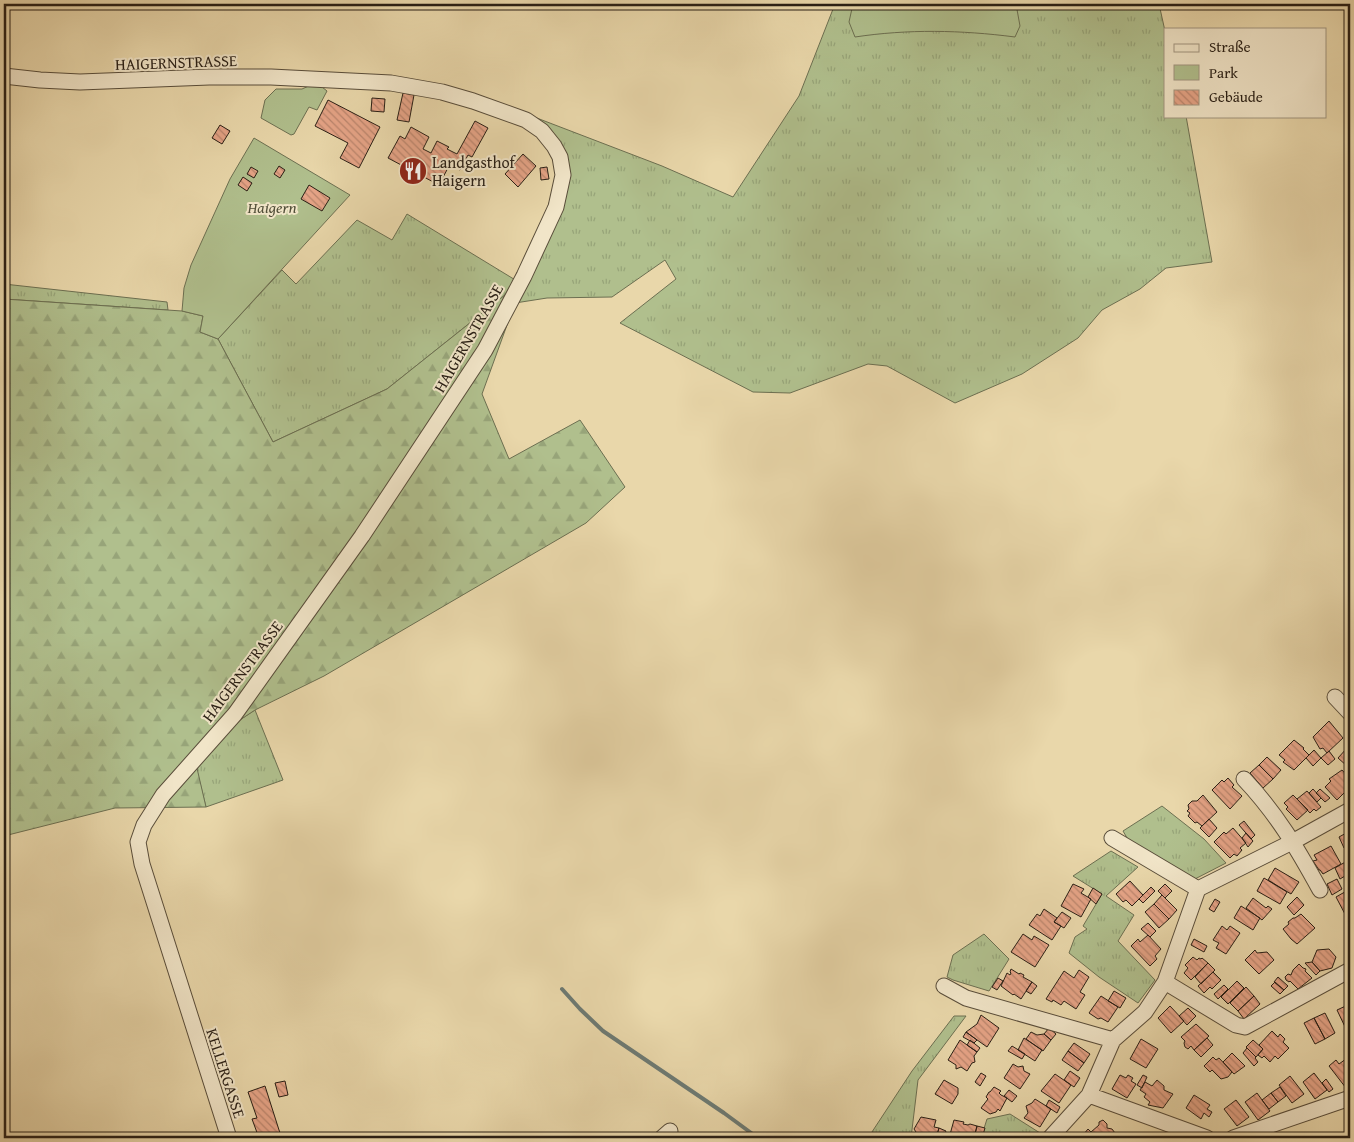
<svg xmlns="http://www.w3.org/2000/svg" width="1354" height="1142" font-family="'Gentium Book Plus',serif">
<defs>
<pattern id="grass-tufts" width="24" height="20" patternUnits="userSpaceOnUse" patternTransform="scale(1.25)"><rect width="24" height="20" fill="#b0bf8d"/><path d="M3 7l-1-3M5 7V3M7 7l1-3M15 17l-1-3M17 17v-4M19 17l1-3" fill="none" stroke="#97a479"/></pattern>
<pattern id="forest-firs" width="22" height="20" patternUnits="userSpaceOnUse" patternTransform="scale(1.25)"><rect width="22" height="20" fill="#b0bf8d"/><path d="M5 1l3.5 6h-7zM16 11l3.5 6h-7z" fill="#97a479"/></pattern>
<pattern id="building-back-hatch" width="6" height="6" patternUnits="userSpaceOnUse" patternTransform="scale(1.25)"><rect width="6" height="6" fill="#e6a487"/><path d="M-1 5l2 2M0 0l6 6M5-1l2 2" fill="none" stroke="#ba856d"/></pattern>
</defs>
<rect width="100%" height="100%" fill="#e9d7aa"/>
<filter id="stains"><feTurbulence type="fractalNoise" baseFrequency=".004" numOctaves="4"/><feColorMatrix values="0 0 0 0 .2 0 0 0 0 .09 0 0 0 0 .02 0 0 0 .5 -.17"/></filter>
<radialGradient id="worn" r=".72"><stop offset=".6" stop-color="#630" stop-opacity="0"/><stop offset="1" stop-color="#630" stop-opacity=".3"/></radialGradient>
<path fill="url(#grass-tufts)" stroke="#6c6f51" d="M835,4H1159L1165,31V116H1186L1212,262L1166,268L1140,289L1102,310L1078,338L1022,374L955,403L887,366L868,364L790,393L753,392L620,323L676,279L665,260L612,297L547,298L515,303L510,291L387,389L273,442L218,339L282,270L296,284L357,220L392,240L407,214L517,281L525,282L564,154L495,102L662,166L733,197L799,96Z
M4,284L167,302L168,310L4,299Z
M255,710L283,780L206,807L192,751Z
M1162,806L1204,839L1226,863L1193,880L1130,843L1123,831Z
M1111,851L1138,867L1106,896L1134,915L1118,941L1155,980L1138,1003L1099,977L1069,953L1075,937L1087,929L1083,926L1102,894L1073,876Z
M984,934L1009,959L989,991L953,980L947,977L953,955Z
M954,1016H966L918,1080L911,1138H868L912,1071Z
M1010,1114L1040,1133L1034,1138H981L987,1119Z"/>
<path fill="url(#forest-firs)" stroke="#6c6f51" d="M510,291L515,303L482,394L509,459L580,420L625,487L586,523L324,676L255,710L193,751L206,807L115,808L4,836V299L182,311L203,316L200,332L218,339L273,442L387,389Z"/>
<path fill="#b0bf8d" stroke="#6c6f51" d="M853,4H1016L1020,26L1015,37C961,30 908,29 855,37L849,22Z
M311,85L322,87L327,91L317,110L309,107L294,134L291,135L261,118L265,100L276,89H302Z
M254,138L350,195L218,339L200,332L203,316L182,311L184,288L191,265L230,179Z"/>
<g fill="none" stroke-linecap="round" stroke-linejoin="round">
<path stroke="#6d7a73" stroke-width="4" d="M562,989L580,1009L603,1031L724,1113L758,1138"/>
</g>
<path fill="url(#building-back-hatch)" stroke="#291f15" d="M403,93L414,95L409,122L397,120Z
M372,98L385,99L384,112L371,111Z
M328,100L380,127L359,168L340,158L348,143L315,126Z
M475,121L488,128L472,157L468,155L460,170L450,164L439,185L388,158L400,136L405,139L411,127L429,137L423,149L431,153L437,141L449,147L447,149L457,154Z
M220,125L230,131L222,144L212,138Z
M523,154L536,166L518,187L505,174Z
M279,166L285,170L280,178L274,174Z
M251,167L258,171L254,178L247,174Z
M547,167L549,179L541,180L540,168Z
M243,177L252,183L247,191L238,185Z
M309,185L330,198L322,211L301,199Z
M1329,721L1343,738L1327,753L1323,748L1320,749L1313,737Z
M1294,740L1304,748L1303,749L1309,755L1294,770L1283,762L1285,760L1279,755Z
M1347,748L1350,751V763L1347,766L1338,758Z
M1314,750L1321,758L1313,766L1306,758Z
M1329,751L1335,759L1328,765L1321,758Z
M1267,757L1281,770L1273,779L1259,765Z
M1259,765L1273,779L1263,788L1250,773Z
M1342,770L1350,779V787L1337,800L1325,787L1331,781L1329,779Z
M1228,778L1234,785L1232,787L1242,796L1230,809L1212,790L1222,780L1224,782Z
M1313,789L1321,798L1317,802L1309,793Z
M1320,789L1330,798L1325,802L1316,793Z
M1307,791L1321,807L1316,811L1314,809L1310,813L1297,799Z
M1203,795L1217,812L1202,826L1197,822L1195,823L1188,816L1190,813L1187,811L1189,809L1188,805L1192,801H1197Z
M1293,795L1308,810L1297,820L1286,809L1288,807L1284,803Z
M1209,819L1217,828L1209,837L1200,828Z
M1244,821L1255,835L1251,839L1239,825Z
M1233,828L1246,843L1240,848L1242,850L1237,856L1234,854L1230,858L1214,842L1224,832L1226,834Z
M1348,832L1350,844L1344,848L1339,837Z
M1246,833L1253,841L1248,847L1242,838Z
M1331,846L1341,864L1323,874L1320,870H1319L1313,861L1317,860L1314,855Z
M1347,861L1350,868V873L1340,879L1335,868Z
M1275,868L1299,882L1291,894L1268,880Z
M1264,878L1287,892L1280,904L1257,891Z
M1337,879L1342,889L1332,895L1327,884Z
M1130,881L1143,895L1132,906L1126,900L1123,902L1116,894Z
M1073,884L1084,889L1081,893L1091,899L1081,917L1061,906Z
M1165,884L1172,891L1165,898L1158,891Z
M1151,887L1155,891L1143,903L1139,899Z
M1093,888L1102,894L1096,904L1088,897Z
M1350,889V914L1346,916L1336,897Z
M1162,895L1177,910L1169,919L1154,904Z
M1297,897L1304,905L1294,915L1287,907Z
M1253,898L1266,908L1268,906L1272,909L1262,920L1246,908Z
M1215,899L1220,902L1214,912L1209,909Z
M1154,904L1169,919L1159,928L1145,912Z
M1241,906L1260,918L1253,930L1234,918Z
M1044,909L1057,918L1054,922L1061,926L1052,940L1029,925L1037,914L1040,916Z
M1062,912L1071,918L1064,928L1054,922Z
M1301,914L1315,928L1297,944L1291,939L1283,929L1289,924L1288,922L1293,918H1295Z
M1148,923L1156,931L1150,937L1141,929Z
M1222,926L1227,930L1230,926L1240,933L1226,954L1216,948L1219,943L1213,940Z
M1023,934L1032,940L1034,936L1049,945L1035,967L1011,952Z
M1148,935L1161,949L1155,956L1157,959L1150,966L1131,946L1138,939L1140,942Z
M1194,939L1207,946L1204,952L1191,945Z
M1329,949L1336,957L1332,968L1320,971L1312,962L1317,950Z
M1255,950L1257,953L1267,952L1274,960L1259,974L1245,960Z
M1193,957L1197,960L1199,958L1201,959L1202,958L1208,963L1191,980L1184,973L1188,968L1185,965Z
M1312,962L1320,971L1316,975L1305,963Z
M1208,963L1215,970L1201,984L1195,977Z
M1299,964L1303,968L1306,969L1305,971L1312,978L1298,989L1290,981L1289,982L1286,980L1285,977L1288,974L1291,975L1293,970Z
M1011,969L1019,974L1020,973L1024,975L1023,977L1032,982L1021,999L1014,994L1013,995L1001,986L1007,973L1010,975L1011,973L1010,972Z
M1079,970L1089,977L1080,992L1085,995L1076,1009L1064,1001L1061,1005L1053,1000L1052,1002L1046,999L1064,971L1074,978Z
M1213,972L1221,980L1212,989L1210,987L1204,993L1198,986Z
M1278,977L1288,986L1284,990L1274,982Z
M998,978L1003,981L997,990L992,987Z
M1237,981L1244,988L1228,1004L1221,997Z
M1032,982L1037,986L1031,994L1026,991Z
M1275,982L1284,990L1280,994L1271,986Z
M1224,985L1228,989L1218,999L1214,994Z
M1246,987L1254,996L1238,1011L1230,1003Z
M1114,991L1126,998L1120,1008L1108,1001Z
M1101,996L1118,1007L1108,1022L1101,1018L1098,1019L1089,1013Z
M1254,996L1260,1004L1244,1019L1238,1011Z
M1350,1004V1029L1347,1031L1337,1010Z
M1170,1006L1184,1021L1171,1033L1158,1018Z
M1188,1008L1196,1016L1187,1025L1179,1016Z
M1325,1013L1335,1033L1325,1039L1314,1018Z
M981,1015L999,1028L987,1047L966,1032L977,1024Z
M1314,1018L1325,1039L1315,1044L1304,1023Z
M1196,1024L1209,1036L1194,1050L1191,1046L1188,1049L1185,1047L1184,1043L1185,1041L1181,1037Z
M1049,1028L1056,1034L1051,1040L1044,1034Z
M1272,1031L1278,1037L1280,1034L1285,1039L1283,1042L1289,1048L1278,1059L1275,1056L1270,1062L1264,1056L1262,1058L1258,1055L1263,1049L1259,1045Z
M966,1032L977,1040L974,1043L963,1037Z
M1031,1032L1037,1035L1044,1034L1051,1040L1043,1051L1026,1039Z
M1024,1038L1042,1050L1035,1061L1018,1050Z
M1207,1038L1213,1045L1201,1057L1194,1050Z
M1141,1039L1158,1049L1146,1068L1130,1059Z
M960,1040L977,1052L974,1056L975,1062L972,1063L967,1071L961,1067L956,1069V1065L948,1060Z
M970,1040L980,1048L977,1052L967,1045Z
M1253,1040L1263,1049L1256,1057L1246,1047Z
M1074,1043L1090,1054L1084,1063L1068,1051Z
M1012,1046L1025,1054L1022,1059L1008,1051Z
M1247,1048L1256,1057L1255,1058L1258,1062L1254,1066L1243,1053Z
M1068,1051L1084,1063L1078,1071L1062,1060Z
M1232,1053L1245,1066L1234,1074L1223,1062Z
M1350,1056V1085L1346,1088L1329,1066L1336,1060L1339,1064Z
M1213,1057L1216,1060L1219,1058L1232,1072L1228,1077L1221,1079L1212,1070L1210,1072L1204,1066Z
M1013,1064L1018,1067L1023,1066L1024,1071L1030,1074L1020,1089L1004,1078Z
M1070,1071L1080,1078L1074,1087L1064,1080Z
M981,1073L986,1076L980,1086L975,1082Z
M1314,1073L1327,1090L1315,1099L1303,1082Z
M1055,1074L1071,1085L1059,1103L1041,1091Z
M1120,1075L1126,1078L1128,1075L1133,1078L1131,1081L1136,1084L1127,1098L1112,1089Z
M1143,1075L1147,1077L1142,1088L1137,1085Z
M1290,1076L1304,1094L1292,1103L1279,1085Z
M1326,1079L1333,1089L1329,1092L1322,1083Z
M944,1080L958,1088V1094L952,1104L935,1094Z
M1157,1080L1164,1086V1090L1173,1094L1163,1108L1148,1105L1150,1102L1144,1097L1146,1094L1140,1090L1145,1082L1152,1086Z
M285,1081L288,1095L279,1097L275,1083Z
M265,1086L279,1130L282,1138H259L252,1119L257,1118L248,1092Z
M994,1087L1001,1091L999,1093L1001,1095L1007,1098L1000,1111L998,1109L996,1112L990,1114L981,1108L988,1099L986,1097L989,1092H990Z
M1280,1087L1286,1096L1278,1102L1271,1093Z
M1009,1090L1017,1096L1012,1102L1004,1096Z
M1257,1093L1270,1111L1258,1120L1245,1102Z
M1271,1093L1278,1102L1269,1109L1262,1100Z
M1194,1095L1210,1105L1207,1109L1212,1112L1209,1117L1204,1113L1201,1119L1186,1108Z
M1035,1099L1051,1109L1040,1127L1024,1118L1028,1113L1026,1106L1032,1103Z
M1049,1100L1060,1107L1057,1113L1046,1106Z
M1236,1100L1249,1117L1237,1126L1224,1109Z
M921,1117L936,1120L934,1127L939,1128L936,1138H918L914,1137L916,1132L914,1129Z
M954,1120L964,1122L963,1124L968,1125L970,1124L977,1126L974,1138H949Z
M1103,1120L1107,1124V1128L1112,1129L1115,1133L1111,1138H1097L1091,1132L1099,1125V1122Z
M977,1126L985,1128L982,1138H974Z
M939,1128L946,1131L943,1138H936Z
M1088,1129L1096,1137L1095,1138H1086L1083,1135Z"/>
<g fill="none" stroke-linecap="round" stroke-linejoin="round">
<defs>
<path id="minor" d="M4,76L40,80L80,82L209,77H271L391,83L442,92L473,101L526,120L542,131L554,146L560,157L563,175L556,207L524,276L485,350L362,536L235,714L163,795L144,825L138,842L142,864L229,1138
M1335,697L1350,713
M1244,779C1277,814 1297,848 1320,890
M1112,838L1198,889
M1165,982L1236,1025L1245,1027L1350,970
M944,986L966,998L1113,1040
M1089,1095L1207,1138
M662,1138L670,1131
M1050,1138L1089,1095L1113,1040L1145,1012L1165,982L1198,889L1294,841L1350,810
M1233,1138L1350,1098"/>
</defs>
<use href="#minor" stroke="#594d3a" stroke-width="17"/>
<use href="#minor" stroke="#f1e5c8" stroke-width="15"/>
</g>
<defs>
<symbol id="restaurant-disc" viewBox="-11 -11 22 22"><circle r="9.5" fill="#8f2418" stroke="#f1e5c8"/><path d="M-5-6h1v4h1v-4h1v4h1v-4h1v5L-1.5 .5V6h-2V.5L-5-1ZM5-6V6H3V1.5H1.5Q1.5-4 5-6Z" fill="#fff"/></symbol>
</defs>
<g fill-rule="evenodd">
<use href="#restaurant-disc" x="397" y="155" width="32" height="32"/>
</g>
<g text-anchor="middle" stroke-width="4" stroke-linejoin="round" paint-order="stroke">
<g font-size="16" fill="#291f15" stroke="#f1e5c8">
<text transform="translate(176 62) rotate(-2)" y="6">HAIGERNSTRASSE</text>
<text transform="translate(468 338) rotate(-60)" y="6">HAIGERNSTRASSE</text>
<text transform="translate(242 671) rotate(-53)" y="6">HAIGERNSTRASSE</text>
<text transform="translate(226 1073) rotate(72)" y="6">KELLERGASSE</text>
</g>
<g font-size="16" fill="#291f15" stroke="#f1e5c8" text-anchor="start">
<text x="432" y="168">Landgasthof<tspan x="432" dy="18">Haigern</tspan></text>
</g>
<g font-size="16" font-style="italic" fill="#524f39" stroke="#f1e5c8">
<text x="272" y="213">Haigern</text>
</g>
</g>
<rect width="1354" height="1142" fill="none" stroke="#e9d7aa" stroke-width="20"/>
<rect x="5" y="5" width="1344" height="1132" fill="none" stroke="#291f15" stroke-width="2.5"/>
<rect x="10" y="10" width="1334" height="1122" fill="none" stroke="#291f15"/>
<rect x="1164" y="28" width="162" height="90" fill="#f1e5c8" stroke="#a19680"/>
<rect x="1174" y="44" width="25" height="8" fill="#f1e5c8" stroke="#a19680"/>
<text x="1209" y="52" font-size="15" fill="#291f15">Straße</text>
<rect x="1174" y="65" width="25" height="15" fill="#b0bf8d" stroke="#a19680"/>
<text x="1209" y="78" font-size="15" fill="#291f15">Park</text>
<rect x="1174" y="90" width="25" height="15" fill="url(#building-back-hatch)" stroke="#a19680"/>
<text x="1209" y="102" font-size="15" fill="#291f15">Gebäude</text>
<rect width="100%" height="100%" filter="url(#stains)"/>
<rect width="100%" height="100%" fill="url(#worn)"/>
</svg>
